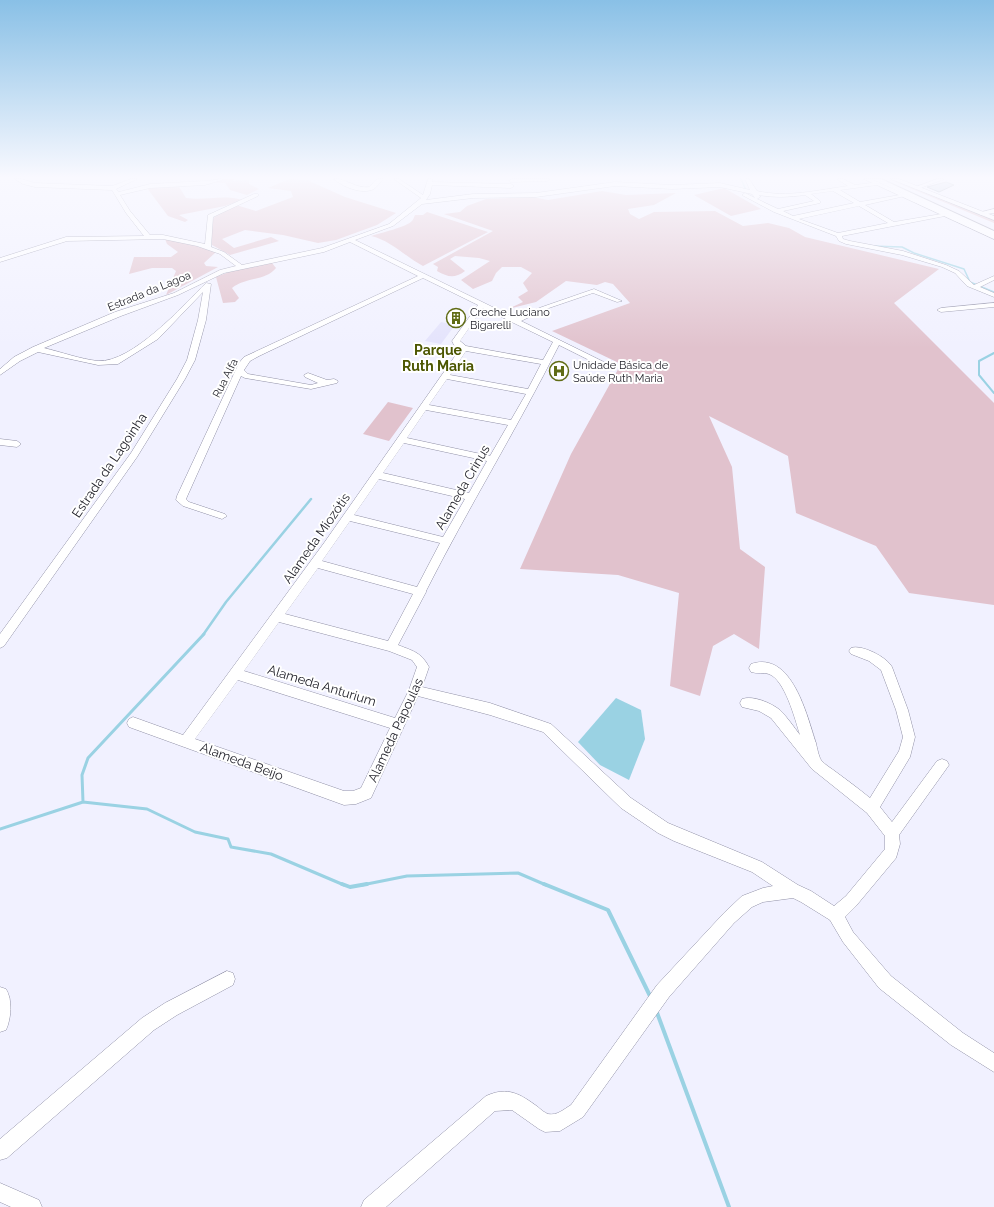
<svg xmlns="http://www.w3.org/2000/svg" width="994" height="1207" font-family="Raleway,sans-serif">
<rect width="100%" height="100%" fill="#f1f1ff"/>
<path fill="#e4e3fc" d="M441,322L455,325L441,344L425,341Z"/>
<path fill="#e1c2cd" d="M222,179H235L233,181L249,180V184L259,189L247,195L230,190L225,183L209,182Z
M289,179L307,180L345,197L396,213L377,225L336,240L318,243L283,235L245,230L222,239L234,248L271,237L279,241L230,255L212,245C211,214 209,219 236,205L256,211L293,197L291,191L268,188Z
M888,179L994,219V223Z
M178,185L186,198C205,201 223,194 242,200L225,206L179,215L188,220L185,222L168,216L147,188Z
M724,188L761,209L731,216L694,195Z
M602,191L626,195L676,193L654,205L628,209L630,214L639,219L654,212L715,211L743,226L768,223L789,228L805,237L939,269L894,303L994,403V605L909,593L876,546L796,513L788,456L709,416L732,467L740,549L765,567L759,649L734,634L713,646L700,696L670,686L679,593L618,575L520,569L571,454L621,364L552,331L630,303L613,284L605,282L597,285L566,281L536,302L508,309L523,302L518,297L528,291L523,283L532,273L521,267H502L496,273L492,281L473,289L461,280L490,261L479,258L455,256L450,259L465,271C454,279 448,277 437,271L438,267L433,264L493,231L444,214L460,212L467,206L486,199L532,197L548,200Z
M427,212L488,232L423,266C406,257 390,240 371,236C380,233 407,227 412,221C413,220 414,217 415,215H423Z
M165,239L196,244L216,252L204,263L206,266L218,267L166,295L176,271L172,268H152L129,274L134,257H171L178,252L167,244Z
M272,263L276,268C266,281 245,277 232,288L239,298L235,302L223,303L216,277L229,272Z
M388,402L413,408L389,441L363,434Z"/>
<path fill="#9ad2e3" d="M616,698L641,710L645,739L629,780L600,765L578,742Z"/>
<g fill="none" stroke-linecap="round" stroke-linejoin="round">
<path stroke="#9ad2e3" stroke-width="1.5" d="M741,179L746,190
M871,246L902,247L914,253L964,269L970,282L994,292"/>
<path stroke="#9ad2e3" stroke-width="2" d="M994,353L979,361V375L994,393"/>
<path stroke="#9ad2e3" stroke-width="2.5" d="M203,635L226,602L311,499"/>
<path stroke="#9ad2e3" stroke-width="3" d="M83,802L82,775L88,758L204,634
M0,829L83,802L147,809L195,832L228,839L231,847L271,854L344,885
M362,885L407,876L518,873L546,885"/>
<path stroke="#9ad2e3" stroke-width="4" d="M342,884L350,887L367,884
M544,884L608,910L651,998
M656,1010L729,1207"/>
</g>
<path fill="#aebed1" stroke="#667586" d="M946,182L954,185L939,192L927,187Z"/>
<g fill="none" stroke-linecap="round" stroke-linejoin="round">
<defs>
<path id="minor" d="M15,179H21L35,183L112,186L131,179H137L116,189L119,192L150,184L205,181L222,179V180L205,185L150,188L120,195L130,211L150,235H163L205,244L208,215L254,194H258V196L213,217L211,247L224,252L242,265L322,248L389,224L421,198L394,179H399L423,195L428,179H432V182L511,184L514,186L511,188L432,185L430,194L426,200L473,194L536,193L615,182L672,185L720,183L750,190L745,179H749L757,191C787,198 818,190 848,186L837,179H843L855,185L879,182V184L877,185L840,190L860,202L905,194V196L865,205L894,222L947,213V215L945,216L842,236L843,239L850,241L903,251L946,265L959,271L974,285L994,276V280L980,287L994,293V297L967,286L955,273L942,267L902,255L846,244L839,241L836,236L774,212L742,195L745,193L755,198L752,194L720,187L672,189L615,186L536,197L473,198L422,204L393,226L355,240L515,318L542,307L594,289L622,301L617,302L593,293L546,309L521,321L610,365L606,367H603L559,345C518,427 468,508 426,591V592L398,645C413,651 421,652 429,667L422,687L490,703L551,724L631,798L668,823L762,862L798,885L811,891L834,906L846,896L885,849V836L867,813L812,769L771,718L759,711L742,707L740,703L742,699C753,695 771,703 780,710C787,717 794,727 800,735C795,719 785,680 769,674C764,672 757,674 751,672L749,668L751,664C792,650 807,716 816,743C817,748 819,757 821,760C825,765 831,768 836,772C847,780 859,789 870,798L899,751L903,737L896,710L881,670L869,661L851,654L849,651L851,648C861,644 887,657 892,667L908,710L915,737L910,757L880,807L892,822L937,761L942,759L947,761L949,765L899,835L900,844L896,858L856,906L845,917L853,932L891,976L963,1033L994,1053V1072L951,1045L879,988L843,942L830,920L801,902L793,898L763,902L752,907L734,923L669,997L583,1117L560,1131L545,1132L539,1129L512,1110L495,1111L386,1207H361L364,1200L486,1096C508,1086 520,1094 538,1107C540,1109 545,1113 548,1114C557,1116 564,1109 571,1105L657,985L724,913L742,896L763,888L773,886L752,872L674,841L658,833L621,808L543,732L490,715L418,696L371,798L356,804L344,805L129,727L127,723L129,719L133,717L183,735L324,543L460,349L455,347L452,341L478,305L423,278L259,356L250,361L244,370L248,374L311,385L318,383L305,377L304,375L308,373L327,380L334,379L338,381L337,383L311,389L245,378L241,376L186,499L189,502L225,514L227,516L222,519L183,506L176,500L177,496L239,363L244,357L418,276L350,242L324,252L224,273L178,295L121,316L44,348C61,352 80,359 98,361C132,363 183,306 206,283L211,284L206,320L195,360L185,379L137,457L4,646L0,648V634L131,453L177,379L187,360L198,320L203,292L158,339L118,364L98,365L38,352L20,361L0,375V369L14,357L33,347L115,312L174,293L220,270L236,266L220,254L197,246L163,239L67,241L0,262V258L66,237L144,236L126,213L112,190L35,187L23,184ZM833,191L854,203L793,216L783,211L820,203V201L811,194ZM759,195C774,198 790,197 805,195L814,201L778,209L757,199L760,197ZM859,206L888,223L838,233L799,219ZM483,308L553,342L543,360L466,346L460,341ZM466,351L541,364L528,389L450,375ZM447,379L526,394L511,420L429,405ZM426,410L508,425L490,456L407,438ZM404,443L487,461L469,493L383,473ZM379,479L465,499L443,537L354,515ZM350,521L440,543L417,587L322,561ZM318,568L413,594L388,641L285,614ZM279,622L389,651L412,660L417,667L409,690L395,718L244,671ZM238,680L390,728L361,788L353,791H344L195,739Z
M334,179C346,178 356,189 369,187L377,179H383C380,182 377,187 374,189C362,195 343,187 334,179Z
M512,179H550L547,181L510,182L509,181Z
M937,179H944L918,189L913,188Z
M994,209V213L981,215L978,213Z
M994,303V307L941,312L937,310L941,308Z
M0,439L17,441L21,444L17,447L0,445Z
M227,971L233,973L235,979L233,985L177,1015L154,1030L7,1158L0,1160V1139L142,1018L165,1003Z
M0,987L6,989C13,1000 11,1019 6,1030L0,1032Z
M0,1183L39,1200L42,1207H11L0,1202Z"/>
<path id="major" d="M864,179H871L994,234V239Z
M891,179H899L994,216V220Z"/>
<path id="highway" d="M872,179H881L994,231V237Z"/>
</defs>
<use href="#minor" stroke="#9191a7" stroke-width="1"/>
<use href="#major" stroke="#9191a7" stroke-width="1"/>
<use href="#highway" stroke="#9191a7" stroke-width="2"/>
<use href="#minor" fill="#fff" fill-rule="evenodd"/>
<use href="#major" fill="#fff" fill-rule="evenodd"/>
<use href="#highway" fill="#fff" fill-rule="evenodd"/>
</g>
<linearGradient id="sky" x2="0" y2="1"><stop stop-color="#89c0e6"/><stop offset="0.51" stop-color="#f9f9ff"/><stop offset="1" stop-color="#f9f9ff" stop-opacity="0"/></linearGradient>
<rect width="994" height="348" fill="url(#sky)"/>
<defs>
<symbol id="building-ring" viewBox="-11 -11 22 22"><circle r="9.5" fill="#fff" stroke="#606c15" stroke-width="1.5"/><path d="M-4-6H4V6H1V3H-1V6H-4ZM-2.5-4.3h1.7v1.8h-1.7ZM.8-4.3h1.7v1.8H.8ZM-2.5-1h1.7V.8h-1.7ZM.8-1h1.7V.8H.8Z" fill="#606c15"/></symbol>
<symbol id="hospital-ring" viewBox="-11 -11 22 22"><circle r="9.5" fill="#fff" stroke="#606c15" stroke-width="1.5"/><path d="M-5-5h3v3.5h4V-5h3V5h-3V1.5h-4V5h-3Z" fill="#606c15"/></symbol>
</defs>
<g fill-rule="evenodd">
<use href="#building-ring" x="445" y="307" width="22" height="22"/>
<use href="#hospital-ring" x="548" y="360" width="22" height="22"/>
</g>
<g text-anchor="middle" stroke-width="4" stroke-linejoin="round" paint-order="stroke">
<g font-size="11" fill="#24242c" stroke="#fff">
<text transform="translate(149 291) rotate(-22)" y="4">Estrada da Lagoa</text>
<text transform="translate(225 378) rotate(-63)" y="4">Rua Alfa</text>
</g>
<g font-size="11" fill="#24242c" stroke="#fff" text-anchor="start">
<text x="470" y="316">Creche Luciano<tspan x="470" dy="13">Bigarelli</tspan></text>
<text x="573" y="369">Unidade Básica de<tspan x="573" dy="13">Saúde Ruth Maria</tspan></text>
</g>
<g font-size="13" fill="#24242c" stroke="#fff">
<text transform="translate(109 465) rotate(-56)" y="5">Estrada da Lagoinha</text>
<text transform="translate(462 487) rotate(-60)" y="5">Alameda Crinus</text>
<text transform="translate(316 538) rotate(-55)" y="5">Alameda Miozótis</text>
<text transform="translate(322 685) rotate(17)" y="5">Alameda Anturium</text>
<text transform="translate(395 730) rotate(-65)" y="5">Alameda Papoulas</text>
<text transform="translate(242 761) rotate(20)" y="5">Alameda Beijo</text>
</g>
<g font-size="14" font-weight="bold" fill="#4c5600" stroke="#fff">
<text x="438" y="355">Parque<tspan x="438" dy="16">Ruth Maria</tspan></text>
</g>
</g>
</svg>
